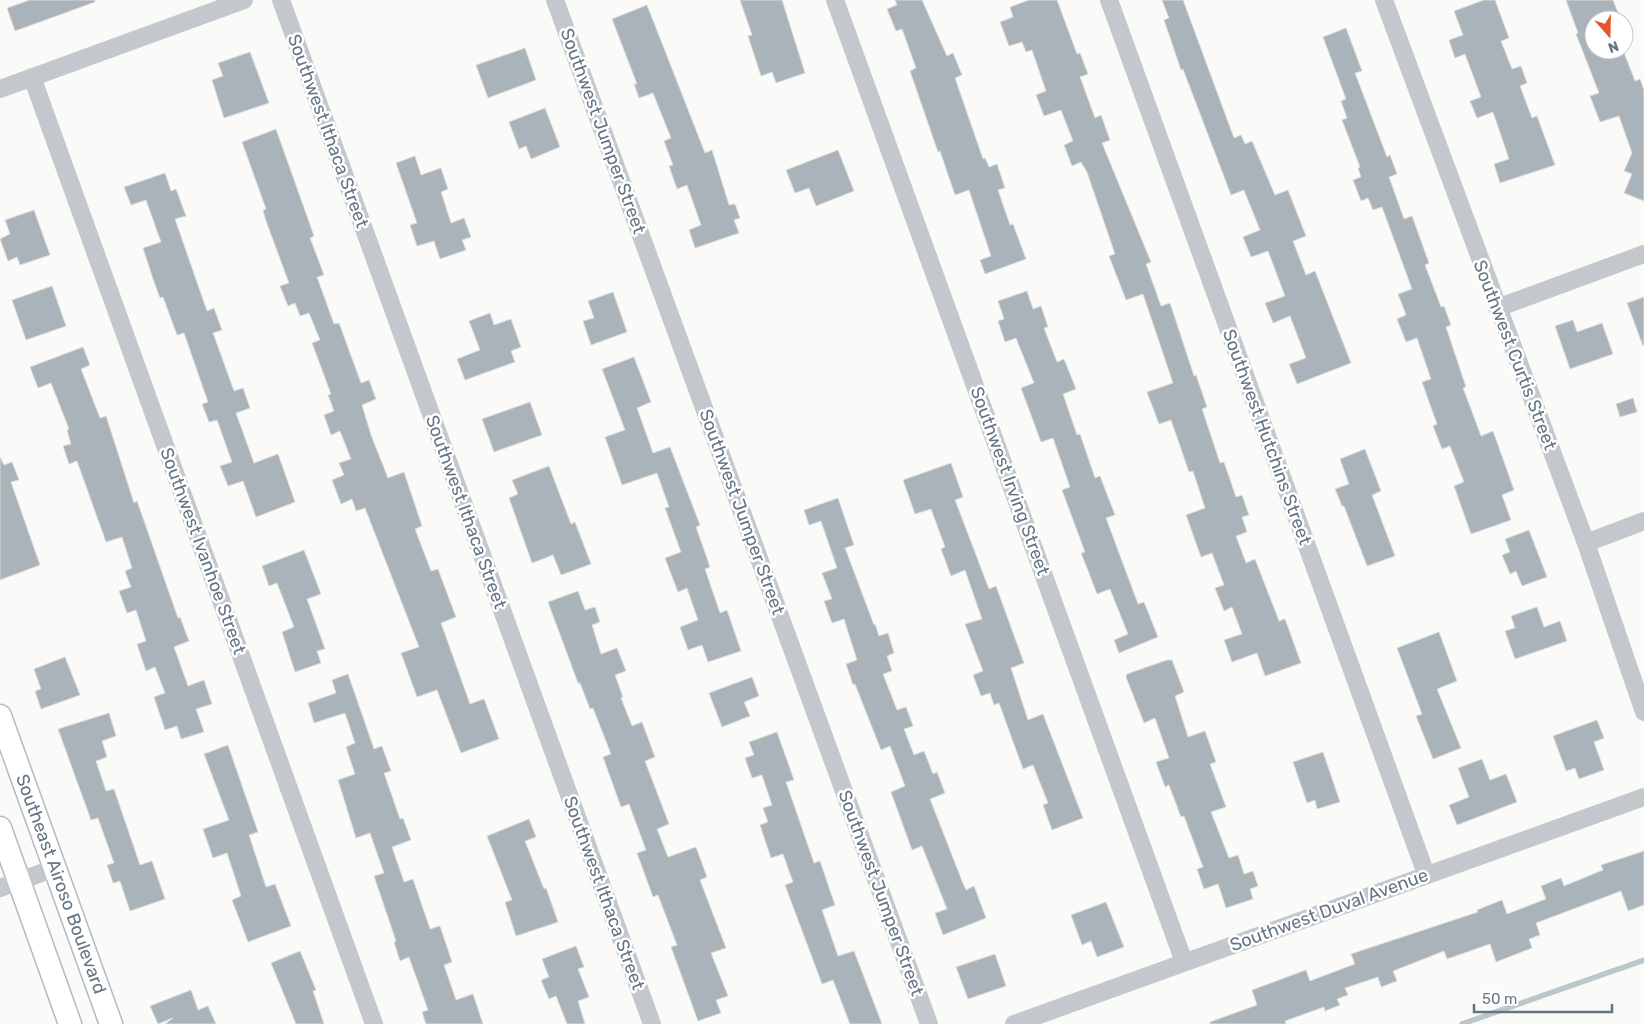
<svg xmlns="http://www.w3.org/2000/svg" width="1644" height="1024" font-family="Rubik,sans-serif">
<rect width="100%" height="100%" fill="#fafaf8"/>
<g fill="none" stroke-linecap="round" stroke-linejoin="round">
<path stroke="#bbc7cb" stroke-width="5.5" d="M1462,1024L1644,960"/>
</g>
<path fill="#aab3b9" stroke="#dcdcda" d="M30,0H95V2L15,31L7,8Z
M740,0H782L805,73L776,83L772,72L761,76L748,36L752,35Z
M895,0H922L947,56L953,53L962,75L955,78L983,159L985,158L989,167L997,164L1005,188L998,190L1010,225L1013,224L1026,259L985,274L980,260L991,256L969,190L955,195L940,151L938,152L910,71L916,68L902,29L896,31L887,9L897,5Z
M1029,0H1057L1077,54L1080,53L1088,74L1080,77L1095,118L1101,115L1110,140L1102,143L1151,262L1146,264L1161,306L1170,303L1194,376L1196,375L1207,407L1202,409L1220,463L1224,462L1236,497L1242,495L1249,515L1242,517L1247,532L1236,536L1246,563L1255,559L1279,621L1285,619L1301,663L1265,676L1257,653L1232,662L1224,640L1242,634L1232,607L1224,611L1215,588L1224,585L1212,553L1201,557L1186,515L1205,508L1193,471L1189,472L1171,420L1159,424L1147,392L1173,383L1143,294L1126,300L1109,256L1115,254L1087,172L1081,162L1072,166L1064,145L1073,141L1061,110L1044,116L1036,95L1046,91L1032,50L1026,52L1022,42L1009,46L1000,22L1013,17L1010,7Z
M1162,0H1183L1234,138L1241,135L1245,144L1252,141L1275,195L1288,190L1306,236L1293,241L1306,275L1315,271L1351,363L1297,384L1289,364L1306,358L1290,316L1273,323L1265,303L1285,296L1268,251L1251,257L1243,237L1260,230L1244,190L1231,195L1183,69L1181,70L1164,20L1169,18Z
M1484,0H1495L1509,38L1501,41L1512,69L1521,66L1527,83L1520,86L1532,118L1537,116L1555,165L1500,183L1494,164L1509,159L1493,112L1477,118L1470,101L1481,97L1465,54L1455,58L1449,40L1463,35L1454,11Z
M1566,0H1613L1621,20H1594V50H1623L1635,81L1640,79L1644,90V201L1624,193L1632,174L1624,171L1632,153L1619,116L1600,122L1590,96L1599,93L1576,34L1578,33Z
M647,5L705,153L712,150L729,205L735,204L740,218L734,220L739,233L695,248L689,230L701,225L687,185L677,189L669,166L673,165L664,141L671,138L653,93L639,98L634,84H637L612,19Z
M1346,28L1362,71L1355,73L1387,157L1390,155L1397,174L1389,177L1404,219L1412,216L1429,263L1425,265L1441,307L1444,306L1451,325L1446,327L1466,387L1463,388L1481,436L1493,431L1514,490L1502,495L1511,520L1471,534L1454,486L1464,482L1450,446L1442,449L1433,426L1437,424L1422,382L1431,379L1417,338L1406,342L1397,319L1406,315L1398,294L1412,289L1382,207L1373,210L1368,198L1361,201L1353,180L1361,177L1358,168L1360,167L1342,120L1347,118L1341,101L1346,99L1323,37Z
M525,48L536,80L488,98L476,65Z
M250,52L269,103L224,118L212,80L223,76L218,63Z
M545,108L560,147L531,159L526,146L519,149L509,122Z
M276,129L314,236L310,238L324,275L317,277L334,324L339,323L361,383L369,380L376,399L362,405L371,435L388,478L404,472L422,526L415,529L431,571L438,569L456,617L441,623L470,704L484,699L499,739L461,753L437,690L417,697L401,653L419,647L365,508L356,511L352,499L341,504L332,480L344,475L339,463L351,459L340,431L331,435L324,415L334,411L328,395L331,394L312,343L320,340L309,313L300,316L295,303L288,306L280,286L289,283L266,221L263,210L266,209L242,142Z
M838,150L854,191L816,206L809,188L795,193L786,170Z
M415,156L421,175L441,168L448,189L441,192L451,223L464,218L471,237L462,240L466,250L440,259L434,241L417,246L410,225L417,223L396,163Z
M165,173L171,191L176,189L186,216L175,219L207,311L214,308L222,330L213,333L234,391L243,388L250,408L236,413L254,463L278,454L295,502L256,517L243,481L228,486L220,466L232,462L217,420L209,422L202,404L208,402L184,333L177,335L163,297L160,298L153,279L143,248L161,242L146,200L131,205L124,187Z
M34,210L50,255L20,265L17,257L8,261L0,239L10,234L5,220Z
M52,286L66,326L26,340L12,300Z
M1027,291L1033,309L1041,306L1048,327L1044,328L1057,362L1064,359L1076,389L1063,394L1077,435L1080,434L1095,478L1100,476L1115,515L1106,518L1138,604L1144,602L1158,637L1119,653L1114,640L1128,634L1110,589L1097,594L1089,573L1081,553L1085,552L1062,490L1070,487L1053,438L1041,442L1021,388L1034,383L1016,338L1005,342L998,321L1004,319L998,301Z
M613,292L627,332L591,345L583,321L594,318L588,301Z
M1644,297V345L1643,346L1627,303Z
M490,313L494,325L511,319L521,347L511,351L515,362L465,380L457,359L480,350L469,321Z
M1573,320L1577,332L1602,323L1613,354L1570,369L1555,326Z
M83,347L90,365L81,369L100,418L106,416L134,503L137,501L178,618L180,617L189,641L174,647L188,686L204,680L212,704L196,709L204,732L181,739L177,726L165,730L154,697L165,693L155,667L146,671L137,644L146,641L136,610L127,613L119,591L131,587L125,571L132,568L122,537L106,542L77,461L69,464L63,446L71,444L67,430L69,429L51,383L38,388L30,367Z
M634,357L651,402L637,408L653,453L670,447L700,525L696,527L710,567L705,569L720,613L727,610L741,651L708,662L702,645L688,650L680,627L698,620L687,588L678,592L665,558L681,552L665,508L669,507L657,473L622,485L605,437L625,430L602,369Z
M1633,398L1637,412L1620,417L1616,404Z
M530,402L542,435L494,452L482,419Z
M1365,449L1381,491L1372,495L1395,556L1367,566L1344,506H1342L1335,489L1349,484L1340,459Z
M0,457L4,465L12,462L19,480L11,482L40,565L0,580Z
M951,463L963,497L955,500L989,589L996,586L1024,663L1011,668L1028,720L1043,714L1083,818L1052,830L1043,805L1048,803L1033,765L1023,769L999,703L994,705L990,693L981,696L973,675L983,671L965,624L982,619L965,570L951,576L941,549L945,547L931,509L915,514L903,480Z
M549,466L571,524L575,522L591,564L561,575L553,555L532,563L509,498L518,494L512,480Z
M838,498L854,545L845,548L874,625L875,624L879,636L888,633L894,653L887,656L892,671L883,674L897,710L906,707L913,726L904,729L914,755L924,751L933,774L937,772L945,793L930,799L962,881L966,890L974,886L986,918L943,935L935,913L947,909L922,846L912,850L891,792L905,786L890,746L881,750L855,684L853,685L846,664L857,660L844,619L832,623L824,601L832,599L822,573L837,568L821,521L809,525L804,510Z
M1529,530L1547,577L1522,586L1516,571L1510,574L1502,555L1510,552L1505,539Z
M304,550L321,594L307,599L325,649L317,651L321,663L295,672L282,632L294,627L277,583L269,586L262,566Z
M578,591L585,610L595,607L600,622L592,625L601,654L617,648L626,671L615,675L623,697L621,698L632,726L642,722L655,757L645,761L669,824L657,829L668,857L696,847L707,877L700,880L726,948L711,953L728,996L716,1000L721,1013L698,1021L671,947L677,945L658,895L653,897L637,853L646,850L629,804L621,807L603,757L611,754L593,708L590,709L580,683H578L548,602Z
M1537,607L1544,627L1560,621L1567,641L1515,659L1505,631L1515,628L1511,616Z
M1439,632L1457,681L1437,689L1461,748L1433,759L1416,716L1422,714L1397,648Z
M65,657L80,695L41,709L35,691L41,689L34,669Z
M1167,660H1172L1184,692L1175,696L1188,737L1205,731L1216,762L1210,764L1226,807L1211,812L1229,858L1238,855L1244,874L1253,871L1258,886L1250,889L1253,899L1226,908L1218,884L1204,889L1197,869L1203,867L1184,816L1181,817L1169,785L1165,787L1156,762L1169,758L1155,718L1144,723L1126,677L1127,674Z
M348,674L374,749L382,746L391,771L384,773L400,819L403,818L411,840L392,847L404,882L413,879L430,929L440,926L452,962L444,965L456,1000L473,994L483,1024H426L422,1012L428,1010L409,957L400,961L394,942L396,941L374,876L384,873L370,833L356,838L338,780L355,774L346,747L355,743L345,713L314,723L308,703L336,693L332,680Z
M752,677L759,696L744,702L750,716L722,727L709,693Z
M109,713L116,736L102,741L107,757L96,761L106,791L114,789L140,865L152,861L165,899L130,911L120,881L113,883L107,865L114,863L98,818L91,820L58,729Z
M1597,720L1604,738L1594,742L1604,770L1579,779L1575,768L1566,771L1553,736Z
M777,732L794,780L786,782L814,863L820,861L835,905L822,910L838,956L854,951L882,1024H850L833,980L822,984L785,885L793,882L783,854L771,858L760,825L768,822L763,808L772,805L762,775L752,778L745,758L754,755L749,742Z
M228,745L258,832L249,835L266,887L275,884L291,926L248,942L232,900L241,896L227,853L213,858L203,829L229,820L204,754Z
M1323,752L1340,802L1317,809L1315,800L1307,803L1293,762Z
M1482,759L1490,780L1506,774L1517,802L1457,825L1449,805L1469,797L1458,768Z
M529,819L536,837L525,841L544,889L546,888L558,922L516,936L505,902L512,900L487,836Z
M1644,851V905L1628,911L1621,891L1536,923L1540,935L1529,939L1532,948L1496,962L1490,944L1447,959L1444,951L1393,971L1397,981L1381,987L1378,977L1345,988L1348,995L1337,999L1340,1005L1325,1011L1324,1007L1285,1021L1286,1024H1210V1022L1257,1005L1252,990L1306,970L1310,981L1355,964L1351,954L1478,912L1477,910L1502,900L1507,914L1546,899L1541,886L1561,878L1564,886L1603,870L1601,865Z
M1106,902L1124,947L1097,957L1091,941L1082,945L1071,915Z
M576,946L584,967L578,969L589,997L578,1001L585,1024H567L556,996L549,999L541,980L549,977L542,959Z
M300,951L316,990L313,991L324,1024H296L271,963Z
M995,954L1006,986L968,999L956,967Z
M191,990L198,1010L208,1006L216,1024H165L173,1018L158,1024L150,1006Z"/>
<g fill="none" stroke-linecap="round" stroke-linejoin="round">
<defs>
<path id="major" d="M0,716L111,1024
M0,828L70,1024"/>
</defs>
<use href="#major" stroke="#b5babe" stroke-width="25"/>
<path stroke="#c3c8cc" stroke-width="18" d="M281,0L652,1024
M555,0L929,1024
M835,0L1184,962
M1109,0L1426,874
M1384,0L1586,543L1644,712
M32,77L374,1024
M0,89L244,0
M1497,308L1644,254
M1586,543L1644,521
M0,888L55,868
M1014,1024L1644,797"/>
<use href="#major" stroke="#fff" stroke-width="22"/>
</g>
<g text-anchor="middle" stroke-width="5" stroke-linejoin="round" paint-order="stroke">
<g font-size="18" fill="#657683" stroke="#fff">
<text transform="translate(328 131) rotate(70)" y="6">Southwest Ithaca Street</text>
<text transform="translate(603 131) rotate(70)" y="6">Southwest Jumper Street</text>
<text transform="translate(1515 355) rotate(69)" y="6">Southwest Curtis Street</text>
<text transform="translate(1267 437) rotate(70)" y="6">Southwest Hutchins Street</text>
<text transform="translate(1010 481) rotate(70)" y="6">Southwest Irving Street</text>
<text transform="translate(466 512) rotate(70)" y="6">Southwest Ithaca Street</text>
<text transform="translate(742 512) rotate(70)" y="6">Southwest Jumper Street</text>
<text transform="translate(203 551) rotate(70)" y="6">Southwest Ivanhoe Street</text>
<text transform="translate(61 884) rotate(70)" y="6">Southeast Airoso Boulevard</text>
<text transform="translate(604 893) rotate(70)" y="6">Southwest Ithaca Street</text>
<text transform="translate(881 893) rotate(70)" y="6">Southwest Jumper Street</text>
<text transform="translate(1329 910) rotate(-20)" y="6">Southwest Duval Avenue</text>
</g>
</g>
<g transform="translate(1609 35) rotate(160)"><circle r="24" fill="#ffffff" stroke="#c1c8cd"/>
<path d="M0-4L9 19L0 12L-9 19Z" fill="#e4572e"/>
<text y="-8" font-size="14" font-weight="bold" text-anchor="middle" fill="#657683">N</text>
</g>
<path d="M1474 1004v8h138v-8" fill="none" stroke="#657683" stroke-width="2.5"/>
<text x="1482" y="1004" font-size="15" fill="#657683" stroke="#ffffff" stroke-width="4" paint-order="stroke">50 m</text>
</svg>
